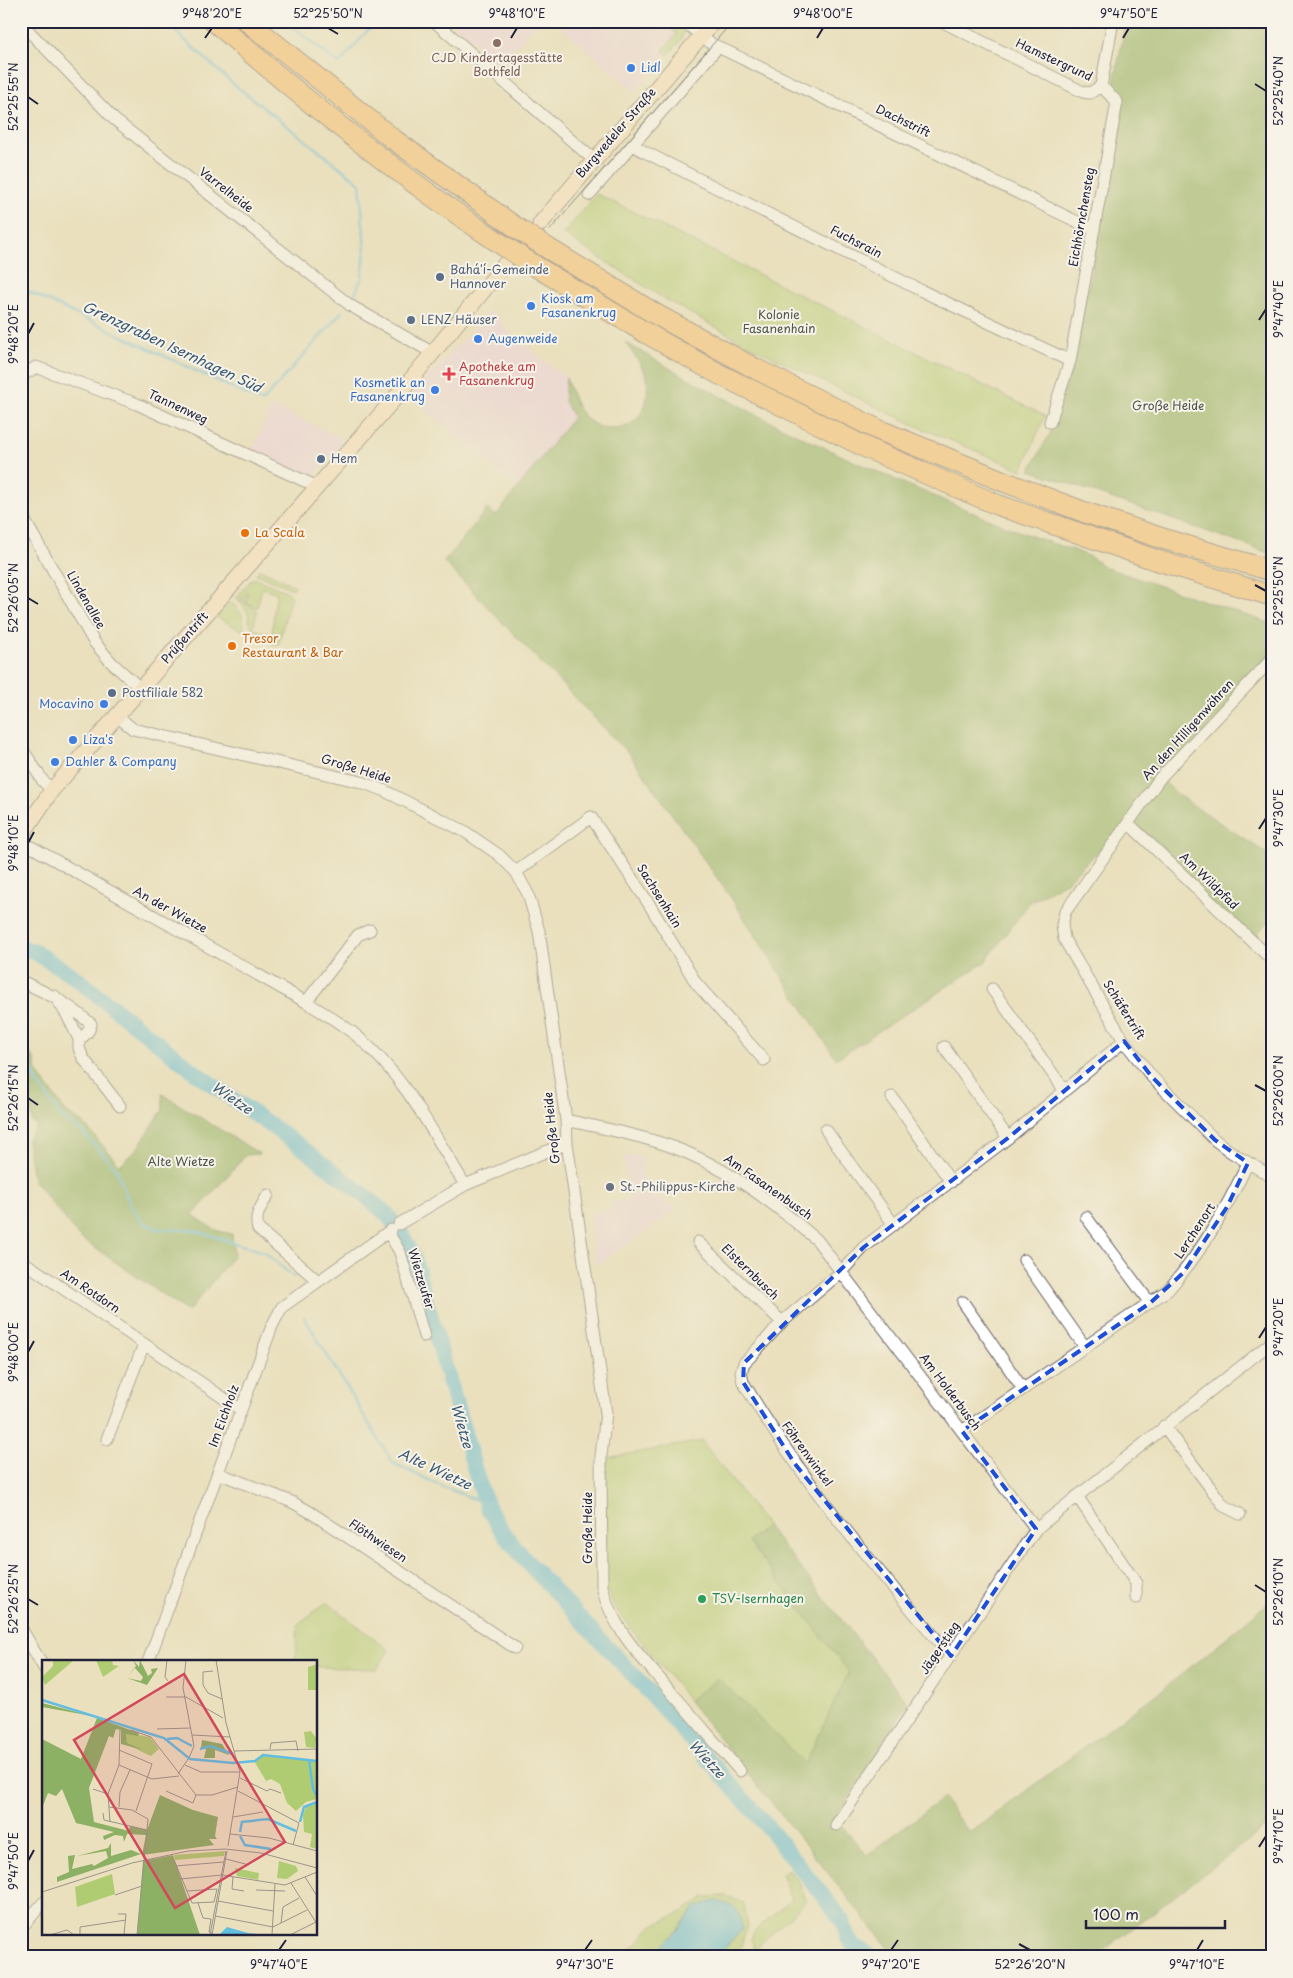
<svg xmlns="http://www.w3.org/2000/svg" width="1293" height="1978" font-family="'Playpen Sans',sans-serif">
<rect width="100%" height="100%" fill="#f7f3e8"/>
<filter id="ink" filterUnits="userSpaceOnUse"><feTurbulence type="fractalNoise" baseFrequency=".02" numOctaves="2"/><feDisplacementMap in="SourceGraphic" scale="10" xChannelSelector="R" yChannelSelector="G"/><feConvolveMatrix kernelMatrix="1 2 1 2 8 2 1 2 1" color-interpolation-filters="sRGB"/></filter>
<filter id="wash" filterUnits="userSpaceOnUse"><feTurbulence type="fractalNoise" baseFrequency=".0096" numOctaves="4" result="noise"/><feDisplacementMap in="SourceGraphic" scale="20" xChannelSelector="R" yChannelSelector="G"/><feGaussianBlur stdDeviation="1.12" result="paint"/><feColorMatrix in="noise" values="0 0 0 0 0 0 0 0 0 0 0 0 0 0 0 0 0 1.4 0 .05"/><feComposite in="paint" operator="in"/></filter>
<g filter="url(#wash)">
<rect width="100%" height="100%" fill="#eae0be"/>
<path fill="#efd0e6" d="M450,21H538L500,65Z
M554,21H676L684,34L635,92Z
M490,311L499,319L507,331L566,378L564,401L573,417L517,489L410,396Z
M272,406L337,436L343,442L310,481L251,453Z
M640,1155L645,1194L679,1208L596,1266L589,1213L613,1209L612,1202L630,1200L624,1157Z"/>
<path fill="#b0cc72" stroke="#697756" d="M671,21H676L685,29L681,40L668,55L663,50L677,34L672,30L676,26Z
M597,194L1045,416L1022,470L914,425L752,347L666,300L563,234Z
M260,569L295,586L293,589L256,574Z
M253,578L288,592L291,596L278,646L251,634L253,629C248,624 250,620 248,614C246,607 240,602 235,598L236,596L257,611L253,629L272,634L274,609L277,593L262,588L257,608L246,602L248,593L246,592L244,600L238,595Z
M231,602L242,614L245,632L216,617Z
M702,1441L767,1526L748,1541L849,1672L805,1765L718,1678L689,1701L616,1610L606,1588V1458Z
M327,1602L389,1650L377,1669L316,1667V1662H295L298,1624Z
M788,1869C796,1877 803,1888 806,1900L797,1910L755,1949L751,1939L754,1931L791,1900L781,1874Z
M726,1896L744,1903L747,1925L738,1957H716L742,1930L696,1906C686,1918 663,1952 649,1956C640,1959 627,1957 617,1957L635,1946L652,1926L682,1912L705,1897Z"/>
<path fill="#8cb064" stroke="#576950" d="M1126,21H1272V554L1030,470L1054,426L1073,361L1099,233L1117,103L1101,86L1113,88Z
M625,342C726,403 833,454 941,499C976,514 1011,529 1046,541C1066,549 1089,552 1104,567L1272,624V659L1161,778L1178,795L1272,857V919L1251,940L1128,823L1066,882L1030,902L985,962L836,1059L729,895L630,755L444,562L487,509L496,516L573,417L564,401L566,378C571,391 575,406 584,416C608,441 646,428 647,393C647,389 648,383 647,378C643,366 632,353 625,342Z
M22,1045L34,1057L37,1071L66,1112L84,1124L120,1165L139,1146L163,1109L162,1094L260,1154L246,1155L193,1215L215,1230L232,1234L234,1255L188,1312L79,1237L33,1180L27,1140L37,1126L32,1122L31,1111L21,1094Z
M767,1526L908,1703L836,1819L867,1855L943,1798L969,1833L1171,1683L1272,1600V1822L1095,1957H896L689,1701L718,1678L805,1764L849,1672L748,1541Z"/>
<path fill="#62bde0" stroke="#42708e" d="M716,1901C736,1906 740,1908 742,1930L716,1957H648L655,1953L678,1930L696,1906Z"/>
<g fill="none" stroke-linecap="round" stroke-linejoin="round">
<path stroke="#62bde0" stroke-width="2.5" d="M164,21L231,82L360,183L365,251L362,278L353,298
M285,21L339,64L376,21
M21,285L25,290L262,402L342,312
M21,1054L27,1060L38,1083L61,1117L80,1130L116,1168L130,1205L143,1223L159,1229L193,1230L264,1252L294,1277
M304,1317L393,1463L441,1486L487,1504"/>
<path stroke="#62bde0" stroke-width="16" d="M21,947L33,951L72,975L200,1076L300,1146L359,1191L387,1214L401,1233L414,1258L478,1481L488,1508L504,1534L528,1563L638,1680L767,1826L843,1921C846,1932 847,1942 858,1948C863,1951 867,1952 871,1957"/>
</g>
</g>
<g filter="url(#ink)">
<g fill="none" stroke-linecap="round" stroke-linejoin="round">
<defs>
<path id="minor" d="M434,21L594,160
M683,21L712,44L1094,230
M941,21L1083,92L1090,93L1101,86
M21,23L115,120L351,306L433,353
M633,144L641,150L920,290L1070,361
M589,195L718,47
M25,374L36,367L137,404L311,484L316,488
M1050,422L1070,361L1117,102L1101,86L1113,21
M21,514L94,642L112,663L141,689
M1272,659L1160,778L1065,912L1062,925L1064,939L1124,1041L1152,1077L1215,1140L1231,1152L1272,1177
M117,716L133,729L361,782L383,790L464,831L499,855L516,872L528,894L539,931L566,1120L567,1143L606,1413L601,1456L602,1586C611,1629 645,1661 672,1693C695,1719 717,1745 740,1771
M21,747L43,781L52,790
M1128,823L1272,960
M21,841L306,1002C324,1013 341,1023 357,1036C405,1076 433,1133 465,1185
M516,872L591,817L649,904L696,983L764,1060
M21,981C49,994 68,1003 91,1024C89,1032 86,1035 79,1039
M992,989L1065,1091
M55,996L67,1015L79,1039V1048L83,1058L120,1106
M306,1002L358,935L370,930
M944,1047L1008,1138
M892,1097L951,1182
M566,1120C601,1128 636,1134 670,1146C725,1166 773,1202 817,1240L1036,1529
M826,1130L894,1225
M268,1195C261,1207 254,1215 258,1229L318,1281
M1086,1217L1150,1303
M399,1224L465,1185L567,1143
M388,1232L400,1252L424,1336
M698,1242L782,1322
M21,1260L241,1410
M1024,1260L1085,1347
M963,1302L1023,1389
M1164,1426L1224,1506L1240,1514
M962,1431L1168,1290C1202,1252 1226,1209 1248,1163
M107,1439L144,1344
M218,1473L292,1502L310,1512L515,1648
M1077,1496L1136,1583V1598
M21,1628L44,1668
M951,1656C876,1569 801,1480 743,1382L741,1372L744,1363L751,1356L782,1322L841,1272L864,1247L1008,1138L1124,1041
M148,1662L272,1326L282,1307L391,1230
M836,1825L1036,1529L1272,1342
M21,1928L44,1902"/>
<path id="secondary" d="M540,224L714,21
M21,836L52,790L409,382L505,264"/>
<path id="motorway" d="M214,21C306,102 402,178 504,246
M247,21L393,139L518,229
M549,249L657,315L756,369L879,430L1005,482L1084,512L1164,539L1272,571
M535,266L646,333L715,372L869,449L998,505L1156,560L1272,596"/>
</defs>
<use href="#minor" stroke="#686469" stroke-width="13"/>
<use href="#secondary" stroke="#686469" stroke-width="17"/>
<use href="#motorway" stroke="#686469" stroke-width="22"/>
<use href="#minor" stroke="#fff" stroke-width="11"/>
<use href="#secondary" stroke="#fee4c6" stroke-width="15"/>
<use href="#motorway" stroke="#fdbc70" stroke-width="20"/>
<path stroke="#22223b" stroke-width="1" d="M550,230L733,21"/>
<defs>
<path id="motorway-bridge" d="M518,229L549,249
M504,246L535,266"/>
</defs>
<use href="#motorway-bridge" stroke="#686469" stroke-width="22" stroke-linecap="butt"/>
<use href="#motorway-bridge" stroke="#fdbc70" stroke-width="20"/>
</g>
</g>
<path d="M0 0H1293V1978H0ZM1124,1041L1152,1077L1215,1140L1248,1163L1227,1207L1183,1273L1150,1303L962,1431L1036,1529L951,1656L795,1464L743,1382L744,1363L864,1247L1008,1138Z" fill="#eae0be" fill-opacity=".55" fill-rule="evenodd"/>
<path fill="none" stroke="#1d4ed8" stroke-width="4" stroke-dasharray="10 6" stroke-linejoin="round" d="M1124,1041L1152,1077L1215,1140L1248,1163L1227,1207L1183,1273L1150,1303L962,1431L1036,1529L951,1656L795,1464L743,1382L744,1363L864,1247L1008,1138Z"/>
<path fill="none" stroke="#22223b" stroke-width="2" d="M328,28L338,34M205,38L212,28M511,38L517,28M817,38L823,28M1123,38L1129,28M1255,84L1266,91M28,97L38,104M1259,320L1266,309M28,334L34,323M1255,585L1266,591M28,598L38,604M1259,829L1266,818M28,843L34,832M1255,1085L1266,1091M28,1098L38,1105M1259,1338L1266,1327M28,1352L34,1341M1255,1585L1266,1592M28,1599L38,1605M1259,1847L1266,1836M28,1861L34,1850M1019,1944L1030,1950M279,1950L286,1940M585,1950L592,1940M891,1950L898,1940M1197,1950L1203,1940"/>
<circle fill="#8d6e63" stroke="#f7f3e8" stroke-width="2" cx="497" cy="43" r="5"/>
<g fill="#3f7fe0" stroke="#f7f3e8" stroke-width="2">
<circle cx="631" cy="68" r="5"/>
<circle cx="531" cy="306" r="5"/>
<circle cx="478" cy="339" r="5"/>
<circle cx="435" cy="390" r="5"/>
<circle cx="104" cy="704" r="5"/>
<circle cx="73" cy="740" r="5"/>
<circle cx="55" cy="762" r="5"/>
</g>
<g fill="#5c6f8a" stroke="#f7f3e8" stroke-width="2">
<circle cx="440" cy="277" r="5"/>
<circle cx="411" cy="320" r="5"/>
<circle cx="321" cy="459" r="5"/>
<circle cx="112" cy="693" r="5"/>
</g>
<path fill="#e0444e" stroke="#f7f3e8" stroke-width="2" d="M446.5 366.5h5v5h5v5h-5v5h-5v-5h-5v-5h5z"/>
<g fill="#e8710a" stroke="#f7f3e8" stroke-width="2">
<circle cx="245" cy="533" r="5"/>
<circle cx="232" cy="646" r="5"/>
</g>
<circle fill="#6b7280" stroke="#f7f3e8" stroke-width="2" cx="610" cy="1187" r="5"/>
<circle fill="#2e9e5b" stroke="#f7f3e8" stroke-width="2" cx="702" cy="1599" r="5"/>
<g text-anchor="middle" stroke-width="4" stroke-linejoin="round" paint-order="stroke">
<g font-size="12" fill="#785e54" stroke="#f7f3e8">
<text x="497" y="62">CJD Kindertagesstätte<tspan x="497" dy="14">Bothfeld</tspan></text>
</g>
<g font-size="12" fill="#22223b" stroke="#f7f3e8">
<text transform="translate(1054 60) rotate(25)" y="4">Hamstergrund</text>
<text transform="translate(903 121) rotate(26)" y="4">Dachstrift</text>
<text transform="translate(616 133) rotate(-49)" y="4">Burgwedeler Straße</text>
<text transform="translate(226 190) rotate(38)" y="4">Varrelheide</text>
<text transform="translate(1082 217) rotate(-80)" y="4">Eichhörnchensteg</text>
<text transform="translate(856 242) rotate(27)" y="4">Fuchsrain</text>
<text transform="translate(178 407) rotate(25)" y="4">Tannenweg</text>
<text transform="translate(86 600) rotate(60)" y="4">Lindenallee</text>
<text transform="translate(185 638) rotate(-49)" y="4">Prüßentrift</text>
<text transform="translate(1188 730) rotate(-48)" y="4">An den Hilligenwöhren</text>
<text transform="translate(356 769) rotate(17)" y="4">Große Heide</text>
<text transform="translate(1209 881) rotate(44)" y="4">Am Wildpfad</text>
<text transform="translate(659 896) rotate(58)" y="4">Sachsenhain</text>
<text transform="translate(170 910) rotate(29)" y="4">An der Wietze</text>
<text transform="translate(1124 1010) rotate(58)" y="4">Schäfertrift</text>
<text transform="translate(552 1128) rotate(-96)" y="4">Große Heide</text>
<text transform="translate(768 1187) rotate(35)" y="4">Am Fasanenbusch</text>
<text transform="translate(1195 1231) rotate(-57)" y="4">Lerchenort</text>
<text transform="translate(750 1272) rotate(44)" y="4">Elsternbusch</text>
<text transform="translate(421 1279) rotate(73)" y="4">Wietzeufer</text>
<text transform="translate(90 1291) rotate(34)" y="4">Am Rotdorn</text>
<text transform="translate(950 1392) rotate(53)" y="4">Am Holderbusch</text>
<text transform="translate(224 1416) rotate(-70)" y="4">Im Eichholz</text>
<text transform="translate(807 1454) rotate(54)" y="4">Föhrenwinkel</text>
<text transform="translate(588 1528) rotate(-90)" y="4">Große Heide</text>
<text transform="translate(378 1541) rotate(34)" y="4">Flöthwiesen</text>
<text transform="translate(940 1648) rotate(-56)" y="4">Jägerstieg</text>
</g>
<g font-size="12" fill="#366cbe" stroke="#f7f3e8" text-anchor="start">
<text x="641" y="72">Lidl</text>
<text x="541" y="303">Kiosk am<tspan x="541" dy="14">Fasanenkrug</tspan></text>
<text x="488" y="343">Augenweide</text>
<text x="425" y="387" text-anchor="end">Kosmetik an<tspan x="425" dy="14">Fasanenkrug</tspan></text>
<text x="94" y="708" text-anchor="end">Mocavino</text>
<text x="83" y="744">Liza's</text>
<text x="65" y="766">Dahler &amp; Company</text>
</g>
<g font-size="12" fill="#4e5e75" stroke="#f7f3e8" text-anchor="start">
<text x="450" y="274">Bahá'í-Gemeinde<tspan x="450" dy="14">Hannover</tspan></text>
<text x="421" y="324">LENZ Häuser</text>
<text x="331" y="463">Hem</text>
<text x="122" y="697">Postfiliale 582</text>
</g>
<g font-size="12" fill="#4d554c" stroke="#f7f3e8">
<text x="779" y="319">Kolonie<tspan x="779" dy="14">Fasanenhain</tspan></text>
<text x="1168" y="410">Große Heide</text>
<text x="181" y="1166">Alte Wietze</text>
</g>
<g font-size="12" fill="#be3a42" stroke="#f7f3e8" text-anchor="start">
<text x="459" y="371">Apotheke am<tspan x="459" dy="14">Fasanenkrug</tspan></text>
</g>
<g font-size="12" fill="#c56008" stroke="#f7f3e8" text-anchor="start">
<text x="255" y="537">La Scala</text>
<text x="242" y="643">Tresor<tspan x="242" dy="14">Restaurant &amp; Bar</tspan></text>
</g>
<g font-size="12" fill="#5b616d" stroke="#f7f3e8" text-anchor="start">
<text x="620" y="1191">St.-Philippus-Kirche</text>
</g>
<g font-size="12" fill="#27864d" stroke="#f7f3e8" text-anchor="start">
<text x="712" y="1603">TSV-Isernhagen</text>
</g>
<g font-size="14" font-style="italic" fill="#385875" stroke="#f7f3e8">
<text transform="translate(172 347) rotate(25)" y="5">Grenzgraben Isernhagen Süd</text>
<text transform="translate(232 1098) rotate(35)" y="5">Wietze</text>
<text transform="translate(462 1426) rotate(74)" y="5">Wietze</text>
<text transform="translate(435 1469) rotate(25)" y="5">Alte Wietze</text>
<text transform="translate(707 1759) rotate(48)" y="5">Wietze</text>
</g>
</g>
<g transform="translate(42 1660)">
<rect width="275" height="275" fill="#eae0be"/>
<path d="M11,0L31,1L3,25L0,17L11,6ZM54,0H70L71,5L77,6L61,17ZM275,4V30H266V7ZM269,71L274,78L273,88L264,87L262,72ZM84,73L108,77L117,89L109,96L100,92L85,84ZM221,95L275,101V139L264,142L254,151L245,143L238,124L229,119L224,121L212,101ZM275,143V189L268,187L270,174L262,172L261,155L264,147ZM183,191L182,196L133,200L132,195ZM237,201L254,206L256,211L245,219L235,218ZM193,208L217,213L216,220L195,216ZM70,214L73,234L35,247L33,227Z" fill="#b0cc72"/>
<path d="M91,0L97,7L98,0L106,16L110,13L109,9L116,8L105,25L85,18L99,21L101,17L93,8L86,16L94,6ZM0,43L50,56L0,47ZM55,58L97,73L96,76L84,74L85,83L101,90L79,84V70L74,69L71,78L67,76L47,128L52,162L87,171L88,166L105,170L118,135L151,150L176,157L173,176L175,179H167L172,185L100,195L104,175L85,174L82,182L81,176L73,175L62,180L61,176L72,172L34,163L20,129L14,136L6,133L0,148V79L39,99ZM160,80L180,84L187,95L173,90V98H162L164,89L159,88ZM69,183V196L89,190L99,194L15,222V217L27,212L26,196L33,195L30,209L50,204L52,206L66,198L64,191L35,196L66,188ZM131,195L158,275H95L101,201Z" fill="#8cb064"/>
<path d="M185,267L206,273L225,275H177Z" fill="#62bde0"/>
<path fill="none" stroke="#62bde0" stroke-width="2.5" d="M0,40L122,78L148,99L191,103L213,101L221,95L275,101M125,79L135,78L150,86M158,89L168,86L191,94M267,100L271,129L275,136M258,162L262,147L275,142M198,172L200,162L226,159L254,171M198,176L203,185L229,189"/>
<path fill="none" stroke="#9a948a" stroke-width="1" d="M125,0L123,17L126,21M144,0L141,28L152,86L147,98M174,0L184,63L198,112L186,186M171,11L161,12V25L166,33L180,39M124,37H144L181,58M115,69L149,68M89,70L109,77L154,135H170L196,127M150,75L188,77M228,89L229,83L254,81L256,91M77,90L110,104L94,151M192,91L275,89M77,105L110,119L137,116M143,105L159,112H198M136,114L146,99M198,118L225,131L228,129L239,133M51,129L66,134M124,131L151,143L154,135M196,131L257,163L251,185M67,147L90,150L106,159L95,275M77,147L78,132L88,110M61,153L62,160L105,170M191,157L221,152M68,162L66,134L77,105L78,70M188,174L227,178L275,191M184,199L207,205M132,200L150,243L172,242L175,229L145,231M133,206L182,202M191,217L190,229L202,231M263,217L275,236M138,219L180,215L243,225L275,212M249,223L275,264M214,230L243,231M0,232L90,203L146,191L183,189L219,193L275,208M73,235L100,226M176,241L231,251M156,243L161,258L169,259L167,272L170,273M76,254H84L82,274M173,256L231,267L265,250M239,263L241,247L257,238M8,275L25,270L32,275M38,275V267L84,260M168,275L184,191M170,275L185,191M230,275L233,224M248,275L274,262"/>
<path fill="#d1495b" fill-opacity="0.15" stroke="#d1495b" stroke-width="2.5" d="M142,14L243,182L133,248L32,80Z"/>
<rect width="275" height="275" fill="none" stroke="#22223b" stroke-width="2.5"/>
</g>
<rect width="1293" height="1978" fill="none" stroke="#f7f3e8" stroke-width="55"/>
<path d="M1086 1920v8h139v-8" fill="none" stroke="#22223b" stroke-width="2.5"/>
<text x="1093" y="1920" font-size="15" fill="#22223b" stroke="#f7f3e8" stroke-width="4" paint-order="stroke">100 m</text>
<rect x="28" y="28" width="1238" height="1922" fill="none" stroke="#22223b" stroke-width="2"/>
<g font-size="12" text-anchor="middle" fill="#22223b">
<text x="212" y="18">9°48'20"E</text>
<text x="328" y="18">52°25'50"N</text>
<text x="517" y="18">9°48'10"E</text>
<text x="823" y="18">9°48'00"E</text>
<text x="1129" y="18">9°47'50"E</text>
<text transform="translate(1279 91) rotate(-90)" y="4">52°25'40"N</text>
<text transform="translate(14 97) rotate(-90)" y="4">52°25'55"N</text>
<text transform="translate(1279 309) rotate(-90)" y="4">9°47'40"E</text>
<text transform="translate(14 334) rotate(-90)" y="4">9°48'20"E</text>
<text transform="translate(1279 591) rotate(-90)" y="4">52°25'50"N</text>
<text transform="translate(14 598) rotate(-90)" y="4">52°26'05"N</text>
<text transform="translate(1279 818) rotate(-90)" y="4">9°47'30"E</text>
<text transform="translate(14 843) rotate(-90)" y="4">9°48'10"E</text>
<text transform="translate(1279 1091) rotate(-90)" y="4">52°26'00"N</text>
<text transform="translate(14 1098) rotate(-90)" y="4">52°26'15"N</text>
<text transform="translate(1279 1327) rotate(-90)" y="4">9°47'20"E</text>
<text transform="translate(14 1352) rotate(-90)" y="4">9°48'00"E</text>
<text transform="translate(1279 1592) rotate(-90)" y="4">52°26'10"N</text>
<text transform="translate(14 1599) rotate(-90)" y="4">52°26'25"N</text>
<text transform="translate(1279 1836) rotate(-90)" y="4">9°47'10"E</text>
<text transform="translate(14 1861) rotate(-90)" y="4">9°47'50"E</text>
<text x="279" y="1969">9°47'40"E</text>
<text x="585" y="1969">9°47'30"E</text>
<text x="891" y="1969">9°47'20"E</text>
<text x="1030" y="1969">52°26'20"N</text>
<text x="1197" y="1969">9°47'10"E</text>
</g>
</svg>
